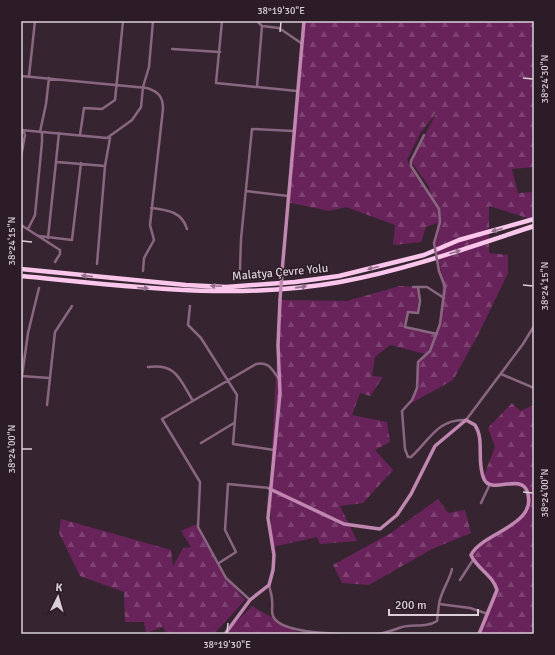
<svg xmlns="http://www.w3.org/2000/svg" width="555" height="655" font-family="Signika,sans-serif">
<defs>
<pattern id="forest-firs" width="22" height="20" patternUnits="userSpaceOnUse"><rect width="22" height="20" fill="#69235b"/><path d="M5 1l3.5 6h-7zM16 11l3.5 6h-7z" fill="#7e4272"/></pattern>
</defs>
<rect width="100%" height="100%" fill="#362531"/>
<path fill="url(#forest-firs)" fill-rule="evenodd" d="M304,21H534V167L512,169L518,193L534,192V220L489,206V253L508,255V273L479,333L453,380L406,406L412,400L417,388L418,362L425,354L390,345L375,357L372,376L383,377L370,396L360,393L352,415L387,422L390,442L375,450L393,470L363,503L340,506L357,541L320,544L317,537L272,547L270,489L280,300L347,301L400,286L418,287V313L408,312L405,327L435,334L439,327L443,279L434,243L438,228L437,223L426,227L421,242L393,245L395,225L346,207L329,211L287,202ZM437,112L411,161L429,187L431,197L407,160L421,132Z
M512,403L520,411L534,405V634H479L496,595L495,583L473,560V551L518,519L527,507L525,487L490,484L483,478L495,447L488,428Z
M438,499L448,513L465,510L471,533L432,549L369,585L342,583L333,565L391,533Z
M61,519L171,550L173,566L183,548L191,547L181,531L197,524L223,574L245,600L214,634H166L163,627L146,633L144,622H125L124,592L80,576L59,533Z
M252,606L299,633L308,634H224Z"/>
<g fill="none" stroke-linecap="round" stroke-linejoin="round">
<path stroke="#8a6780" stroke-width="2.5" d="M222,21L216,83L257,87
M257,21L262,26L279,28L301,43
M262,26L257,87L297,91
M172,49L220,52
M21,76L147,88C159,92 163,97 163,109L150,225L154,240L144,258L143,271
M29,76L35,21
M21,130L107,138L132,120L141,107L143,87L149,67L153,21
M40,132L46,104L49,78
M80,135L84,108L102,109L115,100L123,21
M424,135L411,161V166L439,209L440,222L434,243
M21,157L25,135L23,130
M57,162L105,166
M246,191L288,196
M151,208C166,210 182,211 187,229
M21,225L60,250V254L55,262
M28,229L35,215L42,142V132
M39,236L72,240L81,163
M48,238L59,133
M97,264L105,166L110,138
M240,270L241,239L252,129L293,131
M439,271L445,287L440,324L430,351L418,362L417,388L412,400L402,411L405,449L408,457H411C429,441 438,418 466,420L523,344L534,326
M413,287H427L444,298
M418,287L420,301L418,313L408,312L405,327L437,334
M190,306L188,325L201,338L237,395L233,444L274,450
M148,367C177,363 180,380 193,401
M501,374L534,388
M21,376L50,378
M22,376L28,333L39,288
M47,405L55,332L72,306
M201,443L234,423
M481,503L490,484
M219,563L236,552L225,530L228,484L270,488
M460,580L473,560
M269,585C270,590 272,595 272,600C273,606 271,611 273,616C279,632 326,633 341,634
M250,600L226,578L198,527L200,482L162,419L256,364C269,361 272,370 279,379
M439,604C441,591 449,582 452,569
M377,634C386,633 394,630 402,627C415,624 426,628 437,621L439,604L470,608L488,614"/>
<path stroke="#c088b1" stroke-width="3.5" d="M282,272L304,21
M270,489L344,524L380,529L397,515L411,494L435,446L466,420L475,425C485,440 476,462 484,479C491,495 520,473 527,491C540,525 481,533 471,555C477,569 493,575 497,590L479,634
M225,634L250,600L269,585L273,570L274,555L268,518L280,393L278,345L280,300"/>
<path stroke="#fbc6ec" stroke-width="4.5" d="M21,269L186,285L226,287L295,282L339,276L424,255L459,240L534,219
M21,276C127,286 234,301 340,282C406,270 470,247 534,226"/>
<path stroke="#8a6780" stroke-width="2.5" d="M434,243L439,271"/>
<path stroke="#c088b1" stroke-width="3.5" d="M280,300L282,272"/>
</g>
<defs><path id="oneway-solid" d="M-6-.8H1V-3.2L6.5 0L1 3.2V.8H-6Z"/></defs>
<g fill="#94718a">
<use href="#oneway-solid" transform="translate(497 230) rotate(164)"/>
<use href="#oneway-solid" transform="translate(455 252) rotate(-18)"/>
<use href="#oneway-solid" transform="translate(373 268) rotate(166)"/>
<use href="#oneway-solid" transform="translate(87 276) rotate(-174)"/>
<use href="#oneway-solid" transform="translate(216 286) rotate(-178)"/>
<use href="#oneway-solid" transform="translate(301 287) rotate(-8)"/>
<use href="#oneway-solid" transform="translate(143 288) rotate(5)"/>
</g>
<path fill="none" stroke="#dacfd7" stroke-width="1.5" d="M280,32L281,22M523,78L533,79M22,241L32,242M523,285L533,286M22,449H32M523,492L533,493M227,633L228,623"/>
<g text-anchor="middle" stroke-width="3" stroke-linejoin="round" paint-order="stroke">
<g font-size="12" fill="#dacfd7" stroke="#2c1c27">
<text transform="translate(280 272) rotate(-5)" y="4">Malatya Çevre Yolu</text>
</g>
</g>
<rect width="555" height="655" fill="none" stroke="#2c1c27" stroke-width="44"/>
<g transform="translate(58 597) rotate(5)" stroke="#2c1c27" stroke-width="3" paint-order="stroke">
<path d="M0-3L7 15L0 10L-7 15Z" fill="#dacfd7"/>
<text y="-6" font-size="11" font-weight="bold" text-anchor="middle" fill="#dacfd7">K</text>
</g>
<path d="M389 609v6h89v-6" fill="none" stroke="#dacfd7" stroke-width="2"/>
<text x="395" y="609" font-size="12" fill="#dacfd7" stroke="#2c1c27" stroke-width="3" paint-order="stroke">200 m</text>
<rect x="22" y="22" width="511" height="611" fill="none" stroke="#dacfd7" stroke-width="1.5"/>
<g font-size="10" text-anchor="middle" fill="#dacfd7">
<text x="281" y="14">38°19'30"E</text>
<text transform="translate(544 79) rotate(-90)" y="4">38°24'30"N</text>
<text transform="translate(11 241) rotate(-90)" y="4">38°24'15"N</text>
<text transform="translate(544 286) rotate(-90)" y="4">38°24'15"N</text>
<text transform="translate(11 449) rotate(-90)" y="4">38°24'00"N</text>
<text transform="translate(544 493) rotate(-90)" y="4">38°24'00"N</text>
<text x="227" y="648">38°19'30"E</text>
</g>
</svg>
